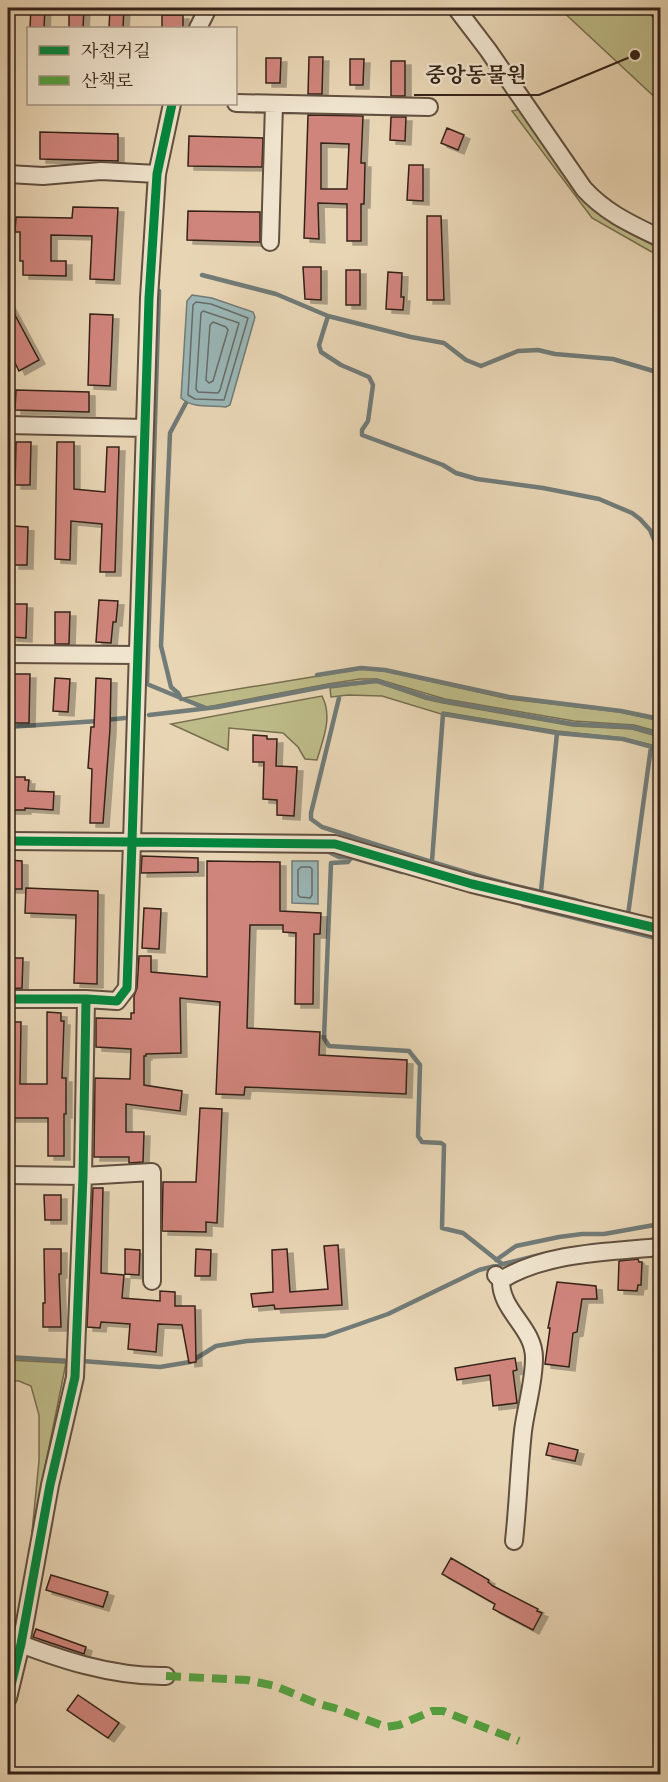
<svg xmlns="http://www.w3.org/2000/svg" width="668" height="1782" font-family="Cardo,'Noto Serif KR',serif">
<defs>
<filter id="shadow"><feDropShadow dx="6" dy="4" stdDeviation="0" flood-color="#0004"/></filter>
</defs>
<rect width="100%" height="100%" fill="#e8d5b4"/>
<filter id="stains"><feTurbulence type="fractalNoise" baseFrequency=".00333" numOctaves="4"/><feColorMatrix values="0 0 0 0 .2 0 0 0 0 .09 0 0 0 0 .02 0 0 0 .5 -.17"/></filter>
<radialGradient id="worn" r=".72"><stop offset=".6" stop-color="#630" stop-opacity="0"/><stop offset="1" stop-color="#630" stop-opacity=".3"/></radialGradient>
<path fill="#bdbb88" stroke="#786e50" stroke-width="1.5" d="M559,8H660V102Z
M522,109L583,196L660,245V255L650,251L592,218L512,111Z
M361,669L385,671L509,699L620,712L660,721V732L634,725L574,721L445,699L377,679H360L328,684L207,707L183,698Z
M377,682L425,699L443,703L573,726L632,729L660,737V747L623,738L557,731L443,712L441,714L382,696L348,695L331,697L330,688Z
M322,696C333,717 323,739 317,760L305,759L298,747L283,733L229,728L228,750L171,724Z
M8,1360L66,1363L32,1532L39,1461V1415L31,1386L19,1381H8Z"/>
<path fill="#9ab6b6" stroke="#717b77" stroke-width="1.5" d="M192,295L212,298L253,312L255,317L230,405L226,407C212,405 193,409 181,398L187,301Z
M292,861H318V904L292,903Z"/>
<g fill="none" stroke-linecap="round" stroke-linejoin="round">
<path stroke="#676c67" stroke-width="1.5" d="M196,302L211,304L248,318L224,400L195,399L188,395L193,305Z
M203,311L239,323L220,390L218,393L198,392L196,389L201,313Z
M213,322L226,327L228,330L213,381L209,383L206,380L210,325Z
M301,867H310L312,869V895L310,898L300,897L298,895V870Z"/>
<path stroke="#717b77" stroke-width="4.5" d="M202,275L276,294L328,316L319,345L321,352L341,365L369,377L373,385L368,421L362,430V435L443,465L456,473L477,479L543,488L599,499L632,513L640,519L650,530L660,554
M159,291L147,684L205,708
M328,316L411,337L444,343L466,360L481,366L518,351L538,350L555,354L613,359L660,373
M317,675L361,668L385,670L509,697L621,711L660,719
M339,698L311,813V819L322,827C388,848 453,870 520,887C541,892 562,896 582,902
M181,699L178,693L171,687L161,646L170,433L186,403
M149,715L218,707L328,686L377,681L426,697L444,701L573,724L632,727L660,735
M106,720L125,718
M8,727L98,721
M327,851L339,857L354,858L402,872
M351,858L348,862L331,863L324,1038L329,1046L409,1051L420,1065L418,1136L422,1142L441,1143L444,1145L442,1228L463,1233L502,1264
M432,861L443,714L557,733L623,739L660,749
M541,891L557,733
M523,905L660,939
M628,915L651,747
M496,1260L516,1246L559,1237L582,1234H604L660,1224
M8,1357L70,1361L69,1364
M82,1361L160,1367L190,1362L216,1346L247,1341L325,1336L388,1314L479,1270L544,1254"/>
</g>
<path fill="#d0857c" stroke="#342218" stroke-width="1.5" fill-rule="evenodd" filter="url(#shadow)" d="M31,8H45L44,28L30,27Z
M69,8H84L83,28H69Z
M110,8H124L123,28H109Z
M162,15H183V28H162Z
M309,57H323L322,94H308Z
M266,58H281L280,83H266Z
M350,59H364L363,85H350Z
M391,61H405V96H391Z
M308,115L363,116L361,163H365L364,204H361V241H347V204L318,203L319,239L304,238ZM321,143L349,144L347,189H321Z
M391,117H406L405,141L390,140Z
M447,128L464,135L458,150L441,143Z
M40,132L118,134V161L40,159Z
M189,136L263,138L262,167L188,166Z
M409,165H423V201L407,200Z
M73,207L118,208L114,280L90,279L92,236L51,235V261H66V276L23,275V261H20V232H15L16,217L72,218Z
M188,211L260,212V242L187,240Z
M427,216H441L444,300H427Z
M303,267H321V300L305,299Z
M346,270H360V305H346Z
M388,272L402,273L401,297H404L403,310L386,309Z
M8,302L39,360L19,371L8,349Z
M90,314L113,315L110,386L88,385Z
M16,390L89,392V412L15,410Z
M16,442H31L30,485H15Z
M57,442H74V489L105,492L107,447H119L115,572H100L102,524L71,521L70,560L55,559Z
M13,526L28,527L27,565H13Z
M99,600L118,601L116,622H113L111,643L96,642Z
M12,604H27L26,638L11,637Z
M55,612H70L69,644H55Z
M12,674H30L29,723H11Z
M55,678L70,679L68,712L53,711Z
M96,678L111,679L110,729L103,823H90L92,769L88,768L91,727H94Z
M253,735L267,736V739H277L276,766L297,767L294,816L277,815V800L263,799L264,762H253Z
M8,777H25V780H29L28,791L54,792L53,810L25,808V810H8Z
M142,856L198,858V872L141,873Z
M8,860L22,861V889H8Z
M207,861L280,862V911L321,913L320,934H314L313,1004H295L296,933L283,932V925H250L247,1028L320,1032L319,1055L407,1060L406,1094L245,1087L244,1095L216,1094L220,1002L180,998L181,1053L146,1054V1056H144V1085L182,1091L180,1111L126,1104V1132H144L143,1162L129,1163V1157H94L95,1078L130,1079L131,1049L96,1047V1018L131,1019V1013H134V996L137,988L139,956H151V972L207,977Z
M26,888L98,891L97,984L74,983L76,915L25,913Z
M144,908L161,909L159,949L142,948Z
M8,958H23L22,988L8,989Z
M47,1012L61,1013V1021H64L62,1078H66V1114H64V1156H48V1118H8V1022H21L20,1084H47Z
M200,1108L222,1109L217,1223L206,1222V1232L162,1231L163,1182H196Z
M93,1188H103L101,1273L124,1275L122,1298L160,1301V1291L175,1292V1306H195L196,1362L189,1363L182,1325L158,1324L156,1352L128,1349L130,1324L101,1322L100,1328L87,1327Z
M44,1195H61V1220H45Z
M338,1245L342,1305L275,1309L274,1305L253,1307L251,1294L273,1292L272,1250L287,1249L290,1292L328,1289L324,1246Z
M44,1249H61V1274H59L61,1327H43V1303H45Z
M125,1249L140,1250L139,1275L125,1274Z
M196,1249L211,1250L210,1276H195Z
M638,1259L639,1262H642L641,1285H638L637,1291L618,1290L619,1261Z
M557,1282L596,1286L597,1299H582L577,1332L573,1333L569,1367L545,1364L550,1328H548Z
M515,1358L517,1370L513,1371L517,1403L493,1406L490,1375L457,1380L455,1368Z
M549,1443L578,1450L575,1461L546,1455Z
M451,1558L489,1580L488,1582L493,1586L538,1609L537,1611L542,1613L533,1630L493,1609L495,1604L442,1574Z
M51,1575L108,1592L103,1607L46,1590Z
M36,1629L86,1647L84,1654L33,1637Z
M78,1695L119,1723L108,1738L67,1710Z"/>
<g fill="none" stroke-linecap="round" stroke-linejoin="round">
<defs>
<path id="minor" d="M456,8L488,50L584,189C606,213 631,224 660,238
M657,8L660,11
M198,28L208,8
M236,103L429,107
M8,174L43,176L101,171L157,174
M270,242L274,104
M8,425L145,428
M8,654L138,655
M8,841L132,842L149,298L157,174L172,104
M8,999H86L117,1001L127,988L132,842L335,844L472,884L660,929
M8,1175L83,1176L152,1172V1281
M496,1275L501,1280C500,1311 534,1327 534,1358C534,1383 526,1407 523,1431C519,1468 518,1505 514,1541
M501,1280C547,1252 608,1252 660,1247
M8,1639C58,1659 112,1677 166,1676
M8,1698L21,1644L50,1485L75,1377L83,1176L86,999"/>
</defs>
<use href="#minor" stroke="#614f3f" stroke-width="20"/>
<use href="#minor" stroke="#f0e4ce" stroke-width="16"/>
<path stroke="#53a240" stroke-width="8" stroke-dasharray="15 8" stroke-linecap="butt" d="M166,1676L247,1680L275,1686L316,1703L338,1709L386,1727L399,1725L432,1711H443L519,1741"/>
<defs>
<path id="cycleway" d="M8,841L132,842L149,298L157,174L172,104
M8,999H86L117,1001L127,988L132,842L335,844L472,884L660,929
M8,1698L21,1644L50,1485L75,1377L83,1176L86,999"/>
</defs>
<use href="#cycleway" stroke="#f0e4ce" stroke-width="13"/>
<use href="#cycleway" stroke="#00873e" stroke-width="9"/>
</g>
<path fill="none" stroke="#342218" stroke-width="2" d="M635 55L539 95H414"/>
<circle fill="#342218" stroke="#f0e4ce" stroke-width="2" cx="635" cy="55" r="6"/>
<g font-size="21" text-anchor="middle" font-weight="bold" fill="#342218" stroke="#f0e4ce" stroke-width="4.5" stroke-linejoin="round" paint-order="stroke">
<text x="476" y="82">중앙동물원</text>
</g>
<rect width="668" height="1782" fill="none" stroke="#e8d5b4" stroke-width="30"/>
<rect x="9" y="9" width="650" height="1764" fill="none" stroke="#342218" stroke-width="3"/>
<rect x="15" y="15" width="638" height="1752" fill="none" stroke="#342218" stroke-width="1.5"/>
<rect x="27" y="27" width="210" height="78" fill="#f0e4ce" stroke="#a59685" stroke-width="1.5"/>
<rect x="39" y="46" width="30" height="9" fill="#00873e" stroke="#a59685" stroke-width="1.5"/>
<text x="81" y="57" font-size="18" fill="#342218">자전거길</text>
<rect x="39" y="76" width="30" height="9" fill="#53a240" stroke="#a59685" stroke-width="1.5"/>
<text x="81" y="87" font-size="18" fill="#342218">산책로</text>
<rect width="100%" height="100%" filter="url(#stains)"/>
<rect width="100%" height="100%" fill="url(#worn)"/>
</svg>
